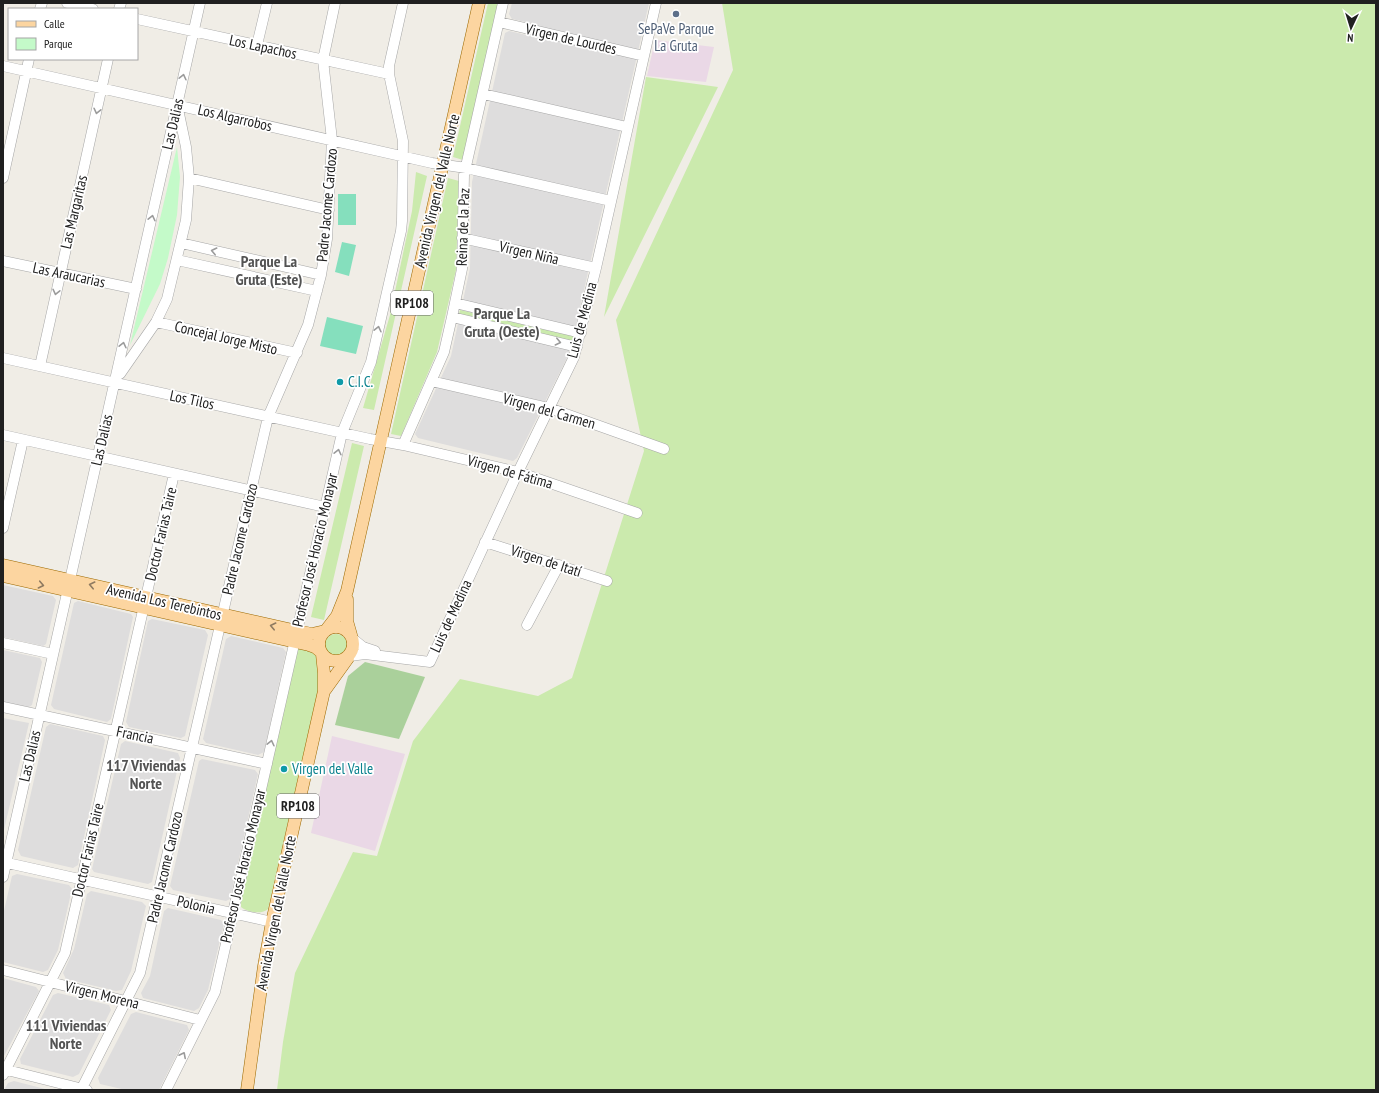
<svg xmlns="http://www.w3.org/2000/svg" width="1379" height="1093" font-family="'PT Sans Narrow',sans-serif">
<rect width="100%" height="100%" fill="#f0ede6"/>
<path fill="#dedddd" d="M512,3H649L577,321L568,356L517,458L513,461L418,438L415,434L451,356L470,268L472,182L505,33L509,31L535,37L538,25L512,19L509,14Z
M3,585L53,596L56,600L46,644L43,646L3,637Z
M78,601L131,614L133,617L111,719L107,722L54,709L51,705L74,603Z
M152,619L205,630L208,635L185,736L181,738L129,727L126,722L148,621Z
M231,636L283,648L286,652L264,752L258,755L206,743L203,739L226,639Z
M3,650L40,658L42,662L32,705L29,707L3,702Z
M3,718L29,723L3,834Z
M50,724L103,736L105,740L78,865L73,868L21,856L18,850L46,727Z
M125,741L178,753L180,758L152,882L148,884L94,872L92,869L121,744Z
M202,759L255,770L258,774L230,899L226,901L173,890L170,886L199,761Z
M17,874L69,885L72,889L58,950L48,970L43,972L3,962V915L12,876Z
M91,891L142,902L146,906L131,971L122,990L116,991L66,979L63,973L74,949L87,894Z
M168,908L221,920L224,924L208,990L199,1008L194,1011L143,998L141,993L150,976L164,911Z
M3,978L36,987L39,991L4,1056H3Z
M58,993L109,1005L111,1010L79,1074L73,1077L21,1064L20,1059L53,995Z
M136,1012L187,1025L189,1030L159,1090H126L100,1084L98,1078L131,1014Z
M14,1081L49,1090H4L8,1083Z"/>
<path fill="#ead8e6" d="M655,40L714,47L706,82L647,76Z
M332,736L405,754L375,851L311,833Z"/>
<path fill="#cbeaad" d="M488,3H499L463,160L453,157Z
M722,3H1376V1090H277L283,1042L295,973L353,852L377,856L413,741L460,679L538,696L572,678L644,451L616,320L733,70Z
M646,77L718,87L604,317Z
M416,172L427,176L374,410L363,408L390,315L412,211Z
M448,178L459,181L456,270L437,352L401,436L391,434Z
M460,310L574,336L573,341L459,314Z
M352,443L364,446L324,620L311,617Z
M325 645a11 11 0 1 1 22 0a11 11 0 1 1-22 0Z
M299,648C302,648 306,648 309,649C319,654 320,668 321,678L268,909C262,915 247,912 241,907L240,901L297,651Z"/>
<path fill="#aad09b" d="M365,662L425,677L399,739L335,725L348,676Z"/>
<path fill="#c4fac9" d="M177,147L180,177L177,215L168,258L160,284L130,345Z"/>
<path fill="#85dfbd" d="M338,194H356V225H338Z
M342,242L356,245L349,276L335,272Z
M327,317L363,326L356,354L320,346Z"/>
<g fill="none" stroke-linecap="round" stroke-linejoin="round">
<defs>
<path id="minor" d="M67,3L93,9
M40,9L42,3
M119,9L121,3
M137,19L389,74
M499,22L644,56
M257,45L267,3
M3,66L432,163L466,168L611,201
M483,94L627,127
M3,178L29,59
M189,178L329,210
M462,238L596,268
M181,243L321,275
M177,260L317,291
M3,261L136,289
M455,303L581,333
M452,317L577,347
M156,322L297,353
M3,358L370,439L403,445L518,472L637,513
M40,366L108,59
M120,374L156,322L167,299L186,220L189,178L186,147L178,109
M431,381L549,408L664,449
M3,435L325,507
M403,445L444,352L452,317L462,269L464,175L503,3
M3,528L23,440
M485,542L607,581
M527,625L559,565
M353,639L363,647L375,651
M3,643L53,654
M350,656L365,654L430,662L518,472L574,357L596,268L656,3
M3,707L267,764
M3,862L272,922
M3,877L200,3
M3,970L200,1020
M3,1069L87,1090
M3,1075L65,953L174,474
M81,1090L140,973L268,417L308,325L321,275L327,239L332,140L323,60L335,3
M166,1090L215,992L342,433L371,362L401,231L402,221L403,141L389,74V66L403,3"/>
<path id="major" d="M3,565L297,631L312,634L325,631
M3,576L309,645L315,647L320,651
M347,599V621L351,635
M319 644a17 17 0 1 1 34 0a17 17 0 1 1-34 0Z
M327,629L337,616L347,591L479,3
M325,690L348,658
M247,1090L264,966L272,922L324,691V673L322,654"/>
</defs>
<use href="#minor" stroke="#a7a7a7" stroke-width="11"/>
<use href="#major" stroke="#9c6900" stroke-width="13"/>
<use href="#minor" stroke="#fff" stroke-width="10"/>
<use href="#major" stroke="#fcd5a0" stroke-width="12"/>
</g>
<defs><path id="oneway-chevron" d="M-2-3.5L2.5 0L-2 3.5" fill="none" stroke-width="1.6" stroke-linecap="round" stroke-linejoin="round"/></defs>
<g stroke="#9b9b9b">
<use href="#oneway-chevron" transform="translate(183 77) rotate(-77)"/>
<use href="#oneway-chevron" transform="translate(97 111) rotate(103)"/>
<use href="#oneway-chevron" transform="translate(152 218) rotate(-77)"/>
<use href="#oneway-chevron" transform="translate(214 251) rotate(-167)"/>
<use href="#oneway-chevron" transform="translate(56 292) rotate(103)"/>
<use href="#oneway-chevron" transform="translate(378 329) rotate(-77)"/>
<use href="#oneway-chevron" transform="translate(558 342) rotate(13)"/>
<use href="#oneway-chevron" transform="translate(123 345) rotate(-77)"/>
<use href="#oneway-chevron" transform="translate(338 452) rotate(-77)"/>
<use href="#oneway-chevron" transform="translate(271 743) rotate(-77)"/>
<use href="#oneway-chevron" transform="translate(183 1055) rotate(-63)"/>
</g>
<g stroke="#8e7a60">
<use href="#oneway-chevron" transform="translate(41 585) rotate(12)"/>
<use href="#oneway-chevron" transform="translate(92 585) rotate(-167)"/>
<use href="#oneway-chevron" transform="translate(273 626) rotate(-167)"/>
</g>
<circle fill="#5c6f8a" stroke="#fff" stroke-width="1.5" cx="676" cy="14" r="4"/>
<g fill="#0f9aa8" stroke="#fff" stroke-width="1.5">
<circle cx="340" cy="382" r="4"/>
<circle cx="284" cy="769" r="4"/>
</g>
<g text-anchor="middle" stroke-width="3.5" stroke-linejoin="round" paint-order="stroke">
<g fill="#fff" stroke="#636363" stroke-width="1">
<rect x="391" y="291" width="42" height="24" rx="3"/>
<rect x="277" y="794" width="42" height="24" rx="3"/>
</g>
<g font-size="14" font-weight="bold" fill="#202020">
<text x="412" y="308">RP108</text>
<text x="298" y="811">RP108</text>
</g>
<g font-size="15" fill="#4e5e75" stroke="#fff">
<text x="676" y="34">SePaVe Parque<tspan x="676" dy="17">La Gruta</tspan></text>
</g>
<g font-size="15" fill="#202020" stroke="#fff">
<text transform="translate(571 39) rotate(13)" y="5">Virgen de Lourdes</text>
<text transform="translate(263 47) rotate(12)" y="5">Los Lapachos</text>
<text transform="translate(235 118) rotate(13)" y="5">Los Algarrobos</text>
<text transform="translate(173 124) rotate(-77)" y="5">Las Dalias</text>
<text transform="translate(437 191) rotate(-77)" y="5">Avenida Virgen del Valle Norte</text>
<text transform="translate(327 205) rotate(-85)" y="5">Padre Jacome Cardozo</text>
<text transform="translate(74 212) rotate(-77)" y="5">Las Margaritas</text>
<text transform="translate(463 227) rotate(-88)" y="5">Reina de la Paz</text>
<text transform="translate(529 253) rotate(13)" y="5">Virgen Niña</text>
<text transform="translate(69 275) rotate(12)" y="5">Las Araucarias</text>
<text transform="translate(582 320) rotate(-75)" y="5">Luis de Medina</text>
<text transform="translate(226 338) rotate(13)" y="5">Concejal Jorge Misto</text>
<text transform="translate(192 400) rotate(12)" y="5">Los Tilos</text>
<text transform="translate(549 411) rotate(16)" y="5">Virgen del Carmen</text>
<text transform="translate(102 440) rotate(-77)" y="5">Las Dalias</text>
<text transform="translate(510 472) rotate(16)" y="5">Virgen de Fátima</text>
<text transform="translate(161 534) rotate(-77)" y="5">Doctor Farias Taire</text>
<text transform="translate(240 539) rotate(-77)" y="5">Padre Jacome Cardozo</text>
<text transform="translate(315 550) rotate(-77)" y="5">Profesor José Horacio Monayar</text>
<text transform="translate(546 561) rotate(18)" y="5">Virgen de Itatí</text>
<text transform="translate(164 602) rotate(13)" y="5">Avenida Los Terebintos</text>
<text transform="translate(451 616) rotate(-65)" y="5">Luis de Medina</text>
<text transform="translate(135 735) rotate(12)" y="5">Francia</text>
<text transform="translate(30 756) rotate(-77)" y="5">Las Dalias</text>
<text transform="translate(88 850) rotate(-77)" y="5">Doctor Farias Taire</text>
<text transform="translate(243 866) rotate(-77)" y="5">Profesor José Horacio Monayar</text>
<text transform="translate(165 867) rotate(-77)" y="5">Padre Jacome Cardozo</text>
<text transform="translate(196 905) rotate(13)" y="5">Polonia</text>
<text transform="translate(276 913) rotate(-79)" y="5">Avenida Virgen del Valle Norte</text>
<text transform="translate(102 995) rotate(14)" y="5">Virgen Morena</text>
</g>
<g font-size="15" fill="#0d838f" stroke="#fff" text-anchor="start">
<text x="348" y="387">C.I.C.</text>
<text x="292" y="774">Virgen del Valle</text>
</g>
<g font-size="16" font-weight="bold" fill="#535353" stroke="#fff">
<text x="269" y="267">Parque La<tspan x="269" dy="18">Gruta (Este)</tspan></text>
<text x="502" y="319">Parque La<tspan x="502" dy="18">Gruta (Oeste)</tspan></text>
<text x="146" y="771">117 Viviendas<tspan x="146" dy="18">Norte</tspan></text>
<text x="66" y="1031">111 Viviendas<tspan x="66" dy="18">Norte</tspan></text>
</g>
</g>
<rect width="1379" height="1093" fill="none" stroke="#202020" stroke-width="8"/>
<rect x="8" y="8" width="130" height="52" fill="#ffffff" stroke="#a6a6a6"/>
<rect x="16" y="21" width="20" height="6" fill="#fcd5a0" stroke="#a6a6a6"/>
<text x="44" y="28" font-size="12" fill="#202020">Calle</text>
<rect x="16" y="38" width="20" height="12" fill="#c4fac9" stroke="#a6a6a6"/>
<text x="44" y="48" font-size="12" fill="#202020">Parque</text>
<g transform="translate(1351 28) rotate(184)" stroke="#ffffff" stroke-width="3" paint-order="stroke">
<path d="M0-3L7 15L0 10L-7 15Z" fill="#202020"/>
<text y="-6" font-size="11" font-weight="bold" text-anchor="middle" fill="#202020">N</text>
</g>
</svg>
